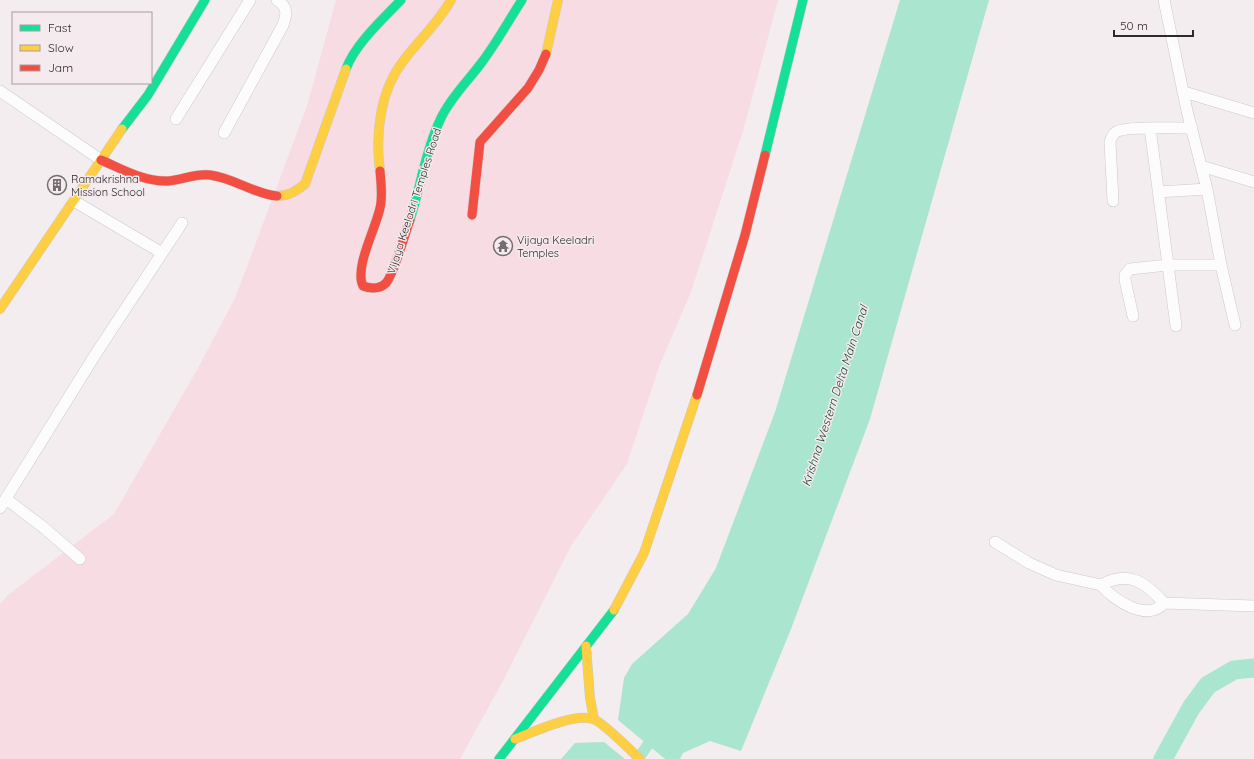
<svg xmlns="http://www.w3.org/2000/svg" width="1254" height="759" font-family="Quicksand,sans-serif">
<rect width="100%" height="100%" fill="#f3edef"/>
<path fill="#f7dce3" d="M336,0H778L743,131L691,292L660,364L627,464L571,546L504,679L460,759H0V604L8,595L114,514L198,368L236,296L307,106Z"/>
<path fill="#aae5d0" d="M900,0H989L870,419L791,629L741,751L710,741L683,753L680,759H665L618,720L624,678L632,664L688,614L716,568L775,412Z
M604,742L625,759H561L575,743Z"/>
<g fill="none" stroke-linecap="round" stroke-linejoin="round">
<path stroke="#aae5d0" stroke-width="11" d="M638,759L656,733"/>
<path stroke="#aae5d0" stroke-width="19" d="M1163,759L1191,708L1208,685L1234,670L1254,668"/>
<defs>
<path id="street" d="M1164,0L1187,111L1207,189L1221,265L1235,325
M0,91L101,160
M1184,92L1254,113
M176,119L250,0
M1150,128L1176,326
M224,133L283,25C287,14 288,7 277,0
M1201,166L1254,182
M1158,192L1207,189
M74,201L162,253
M1113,201L1110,142C1111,138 1113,134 1116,132C1125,126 1179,128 1192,128
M1133,316L1125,280V275L1130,269L1168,265H1221
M6,499L43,527L80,559
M0,508L95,355L182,223
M995,542L1029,563L1056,575L1101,585C1113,600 1148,623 1164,603
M1101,585C1129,570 1145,582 1164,603L1254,606"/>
<path id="fast" d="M346,69C355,44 383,19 401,0
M122,129L148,95L205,0
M765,155L803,0
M410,220C421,185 425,152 441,118C451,97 469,80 482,62C497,42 509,20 522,0
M499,759L614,610"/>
<path id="slow" d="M546,54L558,0
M380,171C375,134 380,90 404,60C419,40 438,23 451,0
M277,196C289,196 296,191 305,184L346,69
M0,309L122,129
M614,610L644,553L697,395
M586,646L590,698L594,719
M515,739C534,732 573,713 593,719C603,722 631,751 640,759"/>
<path id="jam" d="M101,160C122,169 144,182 168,181C182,180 196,173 210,175C234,178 254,194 277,196
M380,171C381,184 383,196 380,208C376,228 354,268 363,286C371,289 380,289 386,283C394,274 405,233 410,220
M472,215L480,142L528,88L539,70L546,54
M697,395L745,235L765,155"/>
</defs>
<use href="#street" stroke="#ccc8c9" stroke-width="12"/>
<use href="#fast" stroke="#ccc8c9" stroke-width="10"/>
<use href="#slow" stroke="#ccc8c9" stroke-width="10"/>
<use href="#jam" stroke="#ccc8c9" stroke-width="10"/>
<use href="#street" stroke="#fdfcfd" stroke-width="11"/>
<use href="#fast" stroke="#16e098" stroke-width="9"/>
<use href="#slow" stroke="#ffcf43" stroke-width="9"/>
<use href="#jam" stroke="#f24e42" stroke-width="9"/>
</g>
<defs>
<symbol id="building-ring" viewBox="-11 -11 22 22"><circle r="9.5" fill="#f5ebee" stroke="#726e70" stroke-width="1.5"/><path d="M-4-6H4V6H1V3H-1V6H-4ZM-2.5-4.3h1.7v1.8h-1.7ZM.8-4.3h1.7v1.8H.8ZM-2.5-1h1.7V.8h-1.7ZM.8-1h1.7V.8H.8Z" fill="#726e70"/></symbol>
<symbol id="temple-ring" viewBox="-11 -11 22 22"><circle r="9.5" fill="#f5ebee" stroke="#726e70" stroke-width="1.5"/><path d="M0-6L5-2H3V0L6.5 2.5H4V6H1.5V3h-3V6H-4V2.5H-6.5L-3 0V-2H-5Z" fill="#726e70"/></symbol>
</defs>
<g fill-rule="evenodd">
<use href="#building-ring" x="46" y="174" width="22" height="22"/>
<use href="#temple-ring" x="492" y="235" width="22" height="22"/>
</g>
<g text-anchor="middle" stroke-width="3" stroke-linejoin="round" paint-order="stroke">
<g font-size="11" fill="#2d2a2b" stroke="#f5ebee" text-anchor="start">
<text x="71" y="183">Ramakrishna<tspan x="71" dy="13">Mission School</tspan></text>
<text x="517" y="244">Vijaya Keeladri<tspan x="517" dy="13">Temples</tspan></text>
</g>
<g font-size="11" fill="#2d2a2b" stroke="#f5ebee">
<text transform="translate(414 201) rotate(-72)" y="4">Vijaya Keeladri Temples Road</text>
</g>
<g font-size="12" font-style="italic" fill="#173f32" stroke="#f5ebee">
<text transform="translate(835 396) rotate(-72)" y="4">Krishna Western Delta Main Canal</text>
</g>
</g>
<rect x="12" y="12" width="140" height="72" fill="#f5ebee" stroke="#a59ea0"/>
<rect x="20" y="25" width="20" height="6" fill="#16e098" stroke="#a59ea0"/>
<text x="48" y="32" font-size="12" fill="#2d2a2b">Fast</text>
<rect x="20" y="45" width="20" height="6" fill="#ffcf43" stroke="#a59ea0"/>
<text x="48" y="52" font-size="12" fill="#2d2a2b">Slow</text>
<rect x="20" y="65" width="20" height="6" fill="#f24e42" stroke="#a59ea0"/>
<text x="48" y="72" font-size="12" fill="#2d2a2b">Jam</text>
<path d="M1114 30v6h79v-6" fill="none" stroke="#2d2a2b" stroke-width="2"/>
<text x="1120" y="30" font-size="12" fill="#2d2a2b" stroke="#f5ebee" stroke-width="3" paint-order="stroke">50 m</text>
</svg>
